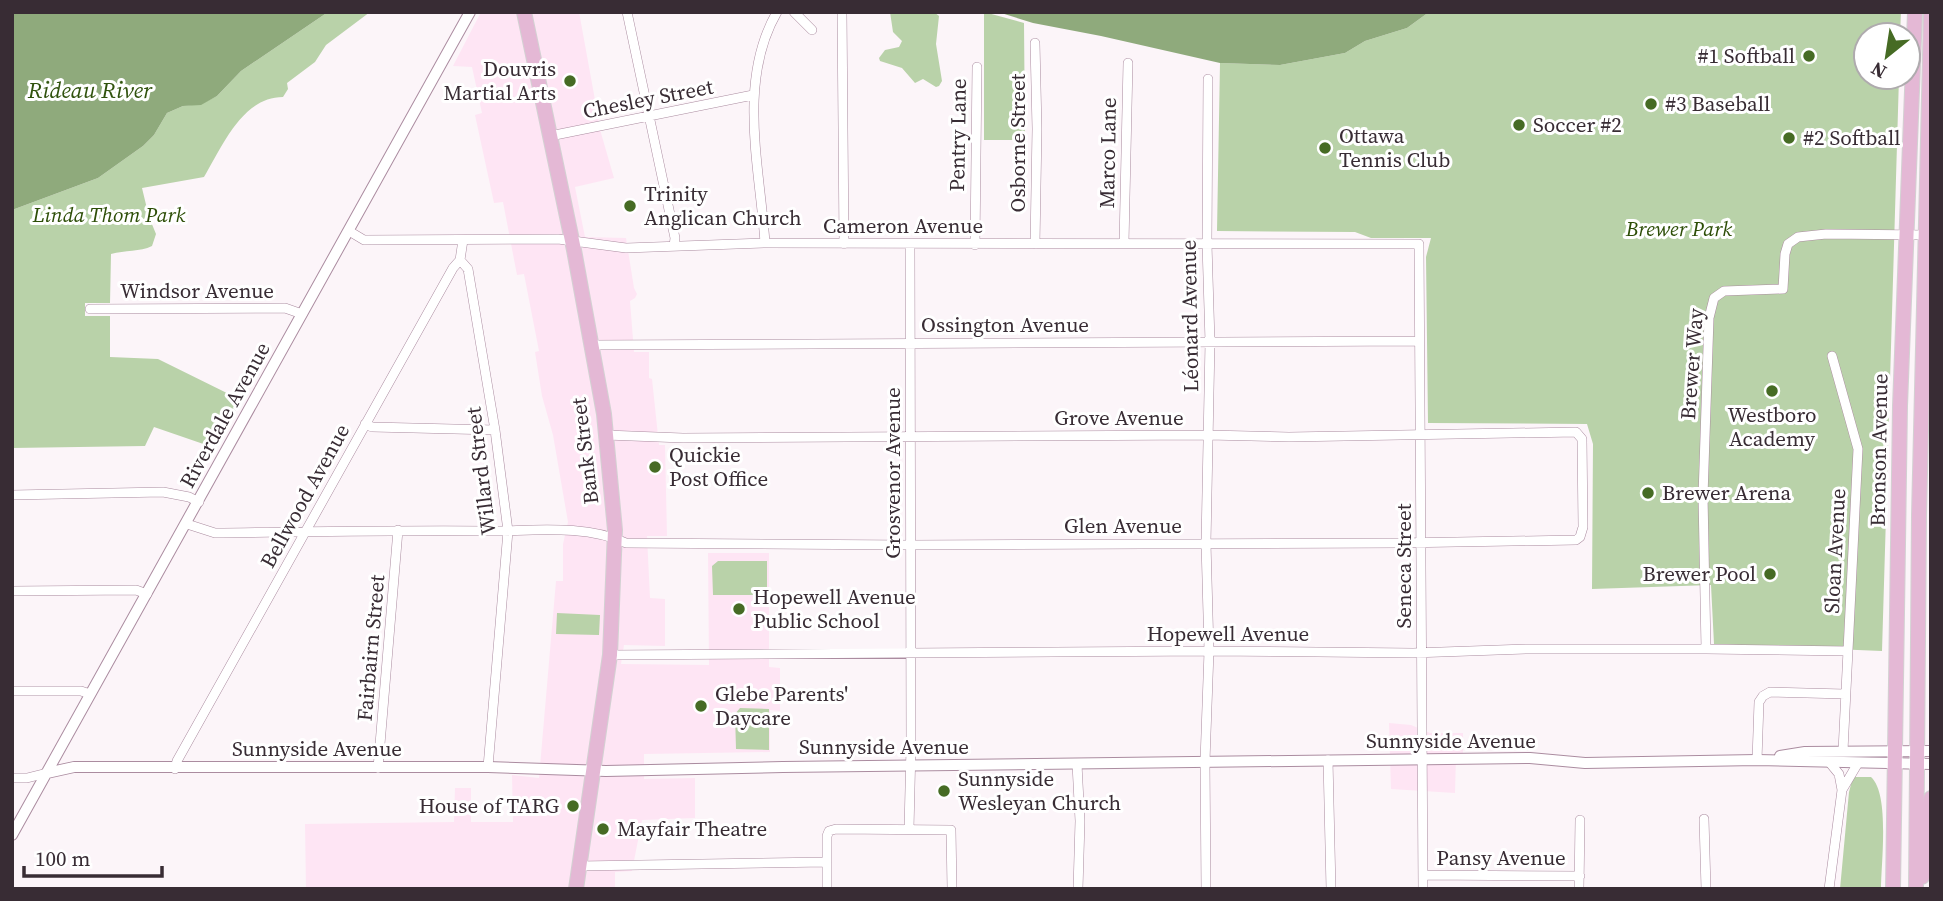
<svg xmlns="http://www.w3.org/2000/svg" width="1943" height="901" font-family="'Source Serif 4',serif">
<rect width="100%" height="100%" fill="#fcf5f9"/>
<path fill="#fee5f4" d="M481,12H579L601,133L614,178L575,187L585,237L626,238L634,288L637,294L635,298L630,301L634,352H649V378L652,379L659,445H665L667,536H647L650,598L665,599V646L624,645L621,664L709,665L708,553H769V667L780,668V711L770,710V752L644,754V779L695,778V818L642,820L632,871L615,872V889H306L305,824L454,822L455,788H471V822H513L512,775L539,778L556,581H563V544L568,522L553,435L542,396L535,352L539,351L524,274L517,275L503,202L494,203L475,115L482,113L472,67L453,66Z
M1389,723L1411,725L1430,733H1463V756H1456L1455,793L1391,789Z"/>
<path fill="#b9d2a9" d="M328,12H370L326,45L315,62L287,83L288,89L283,97C242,97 222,147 204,177L142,188L149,217L156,234L152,246C140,252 125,250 111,254L110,303H85V316H110V357L158,359L241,400L215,448L154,427L145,446L12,448V210L98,178L143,146L154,135L167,113L183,106L201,104L217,96L241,71Z
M890,12H934L939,16L936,44L942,81L939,86L936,87L923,79L915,83L902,68L880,61L879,58L885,50L899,47L902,41L893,32Z
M984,12L1024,23L1025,140H984Z
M1429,12H1901L1900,35H1866V77H1899L1882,651L1714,644L1711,585L1592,589L1593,444L1587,424L1428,423L1426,257L1431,238H1371L1355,232L1217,231L1220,63L1280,65L1345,53L1365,41L1407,28Z
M718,561H767V595H713L712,566Z
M557,613L600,615L599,635L556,634Z
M740,708L769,709V750L736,749L735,714Z
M1853,777H1871C1890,794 1881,863 1881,889H1840L1849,792Z"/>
<path fill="#8faa7c" d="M12,12H328L241,71L217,96L201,105L183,106L167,113L154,135L143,146L98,178L12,210Z
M998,12H1429L1407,28L1365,41L1345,53L1280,65L1220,63L1101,36L1033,23Z"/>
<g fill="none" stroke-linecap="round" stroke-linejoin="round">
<defs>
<path id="minor" d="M627,12L675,238L674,246
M794,12L812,30
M842,12L844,244
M1035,43L1037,129L1035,244
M550,136L753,95
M349,231L364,240L558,239L626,248L765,243L1419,244L1423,889
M765,243C760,168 737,81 777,12
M1124,243L1128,63
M975,245L977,67
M460,260L468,269L495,430L508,531L488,767
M90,309L285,308L302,314
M591,345L1419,341
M1832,356L1858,449L1843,751
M365,424L372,427L495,430
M12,495L163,492L189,497L199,502
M187,524L215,533C306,532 397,530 488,531C532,531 585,524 626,543L910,545L1400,543L1576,540L1580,537L1583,527L1582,439L1576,432L1289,437L1208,435L683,438L606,435
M12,591L136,590L147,594
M1706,649L1703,496L1709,318L1714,298L1724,291L1783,289L1785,254L1788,244L1798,237L1826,234L1927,235
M610,655L1209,651L1413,653L1527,649H1706L1847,651
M12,691H81L90,694
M1328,760L1331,889
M1757,760L1759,702L1763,696L1770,692L1845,694
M1077,764L1080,821L1078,889
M378,768L398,530
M175,769L177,761L453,268L460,260L463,240
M12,778H27L47,773
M1842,790L1858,763
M1704,819L1706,889
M909,829L911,747L910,244
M579,866L827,862
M1423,875L1580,876
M827,889V836L829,831L836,829L951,830L952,889
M1206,889L1205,761L1209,651L1206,543L1210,342L1207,244L1208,79
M1579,889L1580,820
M1829,889L1842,790L1839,774L1830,763"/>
<path id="tertiary" d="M1780,756L1805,752L1931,751
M47,773L74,767H488L606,771L783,767L1530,758L1585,763L1757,760L1931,764
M12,835L470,12"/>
<path id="primary" d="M524,12L574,250L604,414L615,530L610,655L576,889
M1922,877L1927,857L1931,798
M1893,889L1900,406L1915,12
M1916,889L1919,515L1931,14"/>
</defs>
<use href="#minor" stroke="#ab8ca0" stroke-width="10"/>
<use href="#tertiary" stroke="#ab8ca0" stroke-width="12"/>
<use href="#primary" stroke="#d3d1d2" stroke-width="16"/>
<use href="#minor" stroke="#fff" stroke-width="9"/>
<use href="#tertiary" stroke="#fff" stroke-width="10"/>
<use href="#primary" stroke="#e4b8d5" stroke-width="14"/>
</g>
<g fill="#466b24" stroke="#fff" stroke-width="2.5">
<circle cx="1809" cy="56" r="7"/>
<circle cx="570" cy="81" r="7"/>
<circle cx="1651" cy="104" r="7"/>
<circle cx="1519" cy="125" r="7"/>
<circle cx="1789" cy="138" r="7"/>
<circle cx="1325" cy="148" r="7"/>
<circle cx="630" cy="206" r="7"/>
<circle cx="1772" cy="391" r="7"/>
<circle cx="655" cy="467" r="7"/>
<circle cx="1648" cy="493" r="7"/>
<circle cx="1770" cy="574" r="7"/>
<circle cx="739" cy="609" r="7"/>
<circle cx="701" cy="706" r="7"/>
<circle cx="944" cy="791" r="7"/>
<circle cx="573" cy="806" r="7"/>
<circle cx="603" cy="829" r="7"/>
</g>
<g text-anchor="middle" stroke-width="6" stroke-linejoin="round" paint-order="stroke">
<g font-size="21" fill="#382c34" stroke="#fff" text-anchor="start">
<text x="1795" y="63" text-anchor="end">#1 Softball</text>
<text x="556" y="76" text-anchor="end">Douvris<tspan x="556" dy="24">Martial Arts</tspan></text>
<text x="1665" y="111">#3 Baseball</text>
<text x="1533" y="132">Soccer #2</text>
<text x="1339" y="143">Ottawa<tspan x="1339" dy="24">Tennis Club</tspan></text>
<text x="1803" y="145">#2 Softball</text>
<text x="644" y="201">Trinity<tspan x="644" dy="24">Anglican Church</tspan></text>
<text x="1772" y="422" text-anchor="middle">Westboro<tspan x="1772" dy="24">Academy</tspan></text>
<text x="669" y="462">Quickie<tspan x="669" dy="24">Post Office</tspan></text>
<text x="1662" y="500">Brewer Arena</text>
<text x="1756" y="581" text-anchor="end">Brewer Pool</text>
<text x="753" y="604">Hopewell Avenue<tspan x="753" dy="24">Public School</tspan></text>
<text x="715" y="701">Glebe Parents'<tspan x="715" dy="24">Daycare</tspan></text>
<text x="958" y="786">Sunnyside<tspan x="958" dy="24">Wesleyan Church</tspan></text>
<text x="559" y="813" text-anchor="end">House of TARG</text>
<text x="617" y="836">Mayfair Theatre</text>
</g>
<g font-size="21" fill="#382c34" stroke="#fff">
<text transform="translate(648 99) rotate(-11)" y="7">Chesley Street</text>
<text transform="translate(958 135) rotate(-89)" y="7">Pentry Lane</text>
<text transform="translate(1018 143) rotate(-90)" y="7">Osborne Street</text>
<text transform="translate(1108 153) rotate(-89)" y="7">Marco Lane</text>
<text x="903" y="233">Cameron Avenue</text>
<text x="197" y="298">Windsor Avenue</text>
<text transform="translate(1190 316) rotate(-91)" y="7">Léonard Avenue</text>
<text x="1005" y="332">Ossington Avenue</text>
<text transform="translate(1692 364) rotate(-86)" y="7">Brewer Way</text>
<text transform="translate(225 415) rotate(-61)" y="7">Riverdale Avenue</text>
<text x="1119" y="425">Grove Avenue</text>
<text transform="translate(1879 450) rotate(-89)" y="7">Bronson Avenue</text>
<text transform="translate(585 451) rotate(-97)" y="7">Bank Street</text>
<text transform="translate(481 471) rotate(-97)" y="7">Willard Street</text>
<text transform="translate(893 473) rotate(-90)" y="7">Grosvenor Avenue</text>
<text transform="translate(305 496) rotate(-61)" y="7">Bellwood Avenue</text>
<text x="1123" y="533">Glen Avenue</text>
<text transform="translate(1835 551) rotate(-87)" y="7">Sloan Avenue</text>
<text transform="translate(1404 566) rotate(-90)" y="7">Seneca Street</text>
<text x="1228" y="641">Hopewell Avenue</text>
<text transform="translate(371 648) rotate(-85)" y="7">Fairbairn Street</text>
<text x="1451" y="748">Sunnyside Avenue</text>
<text x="884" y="754">Sunnyside Avenue</text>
<text x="317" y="756">Sunnyside Avenue</text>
<text x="1501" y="865">Pansy Avenue</text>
</g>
<g font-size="21" font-style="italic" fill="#2d4e07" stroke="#fff">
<text x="109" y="222">Linda Thom Park</text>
<text x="1679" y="236">Brewer Park</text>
</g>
<g font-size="23" font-style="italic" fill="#30520d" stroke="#fff">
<text x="90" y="98">Rideau River</text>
</g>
</g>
<rect width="1943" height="901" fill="none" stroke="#382c34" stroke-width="28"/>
<g transform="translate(1887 56) rotate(210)"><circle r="33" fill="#ffffff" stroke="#afabae" stroke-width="2"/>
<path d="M0-5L12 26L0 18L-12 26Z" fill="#466b24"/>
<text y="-10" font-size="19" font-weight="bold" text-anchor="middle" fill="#382c34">N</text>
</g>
<path d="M24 866v10h138v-10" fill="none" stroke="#382c34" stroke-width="3.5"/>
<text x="35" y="866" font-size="21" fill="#382c34" stroke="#ffffff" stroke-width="5" paint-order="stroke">100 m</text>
</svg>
